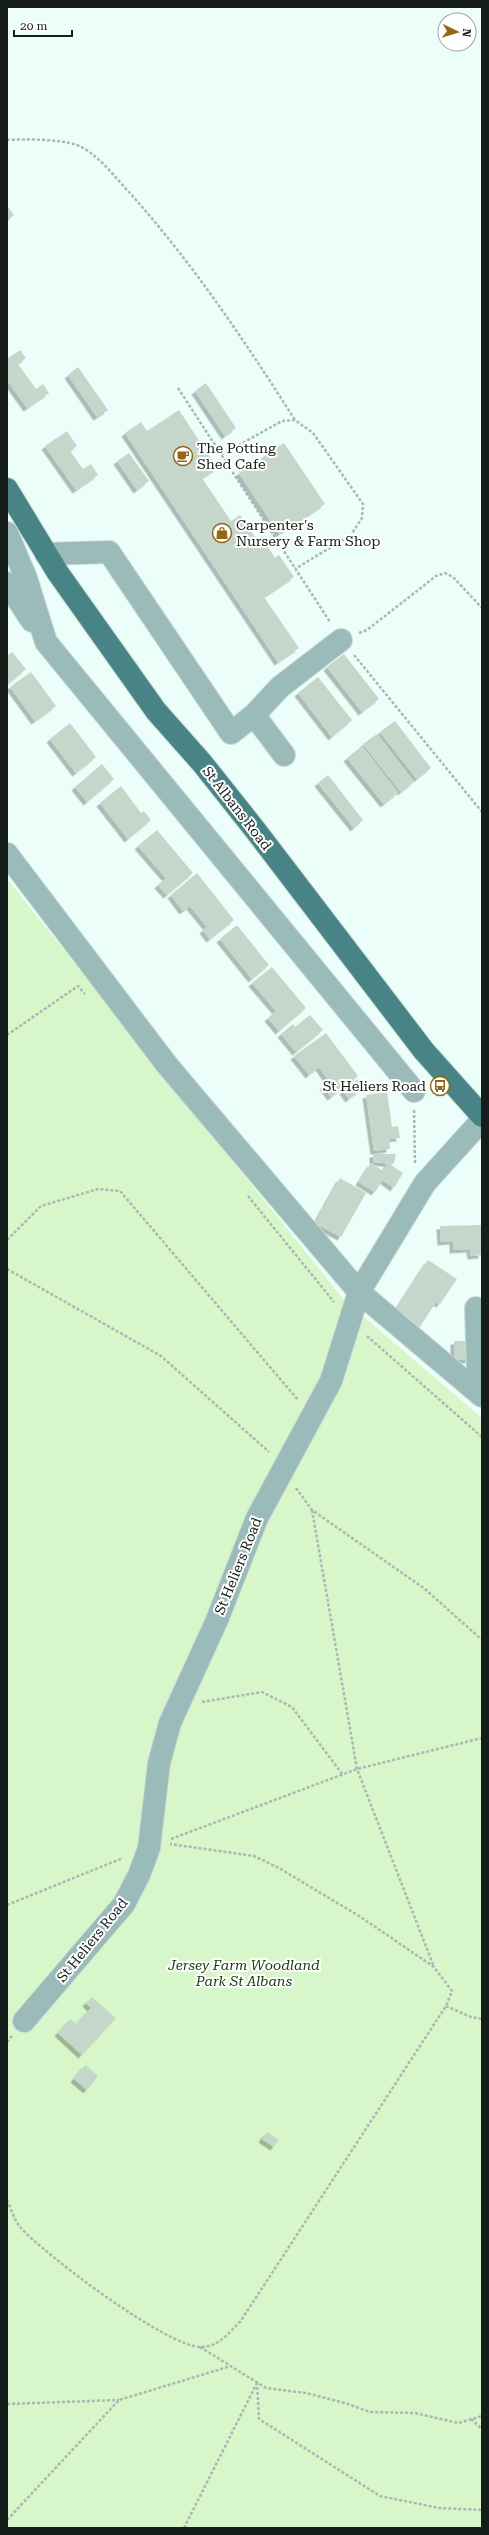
<svg xmlns="http://www.w3.org/2000/svg" width="489" height="2535" font-family="'Roboto Serif',serif">
<defs>
<filter id="shadow"><feDropShadow dx="-3.5" dy="3.5" stdDeviation="0" flood-color="#0004"/></filter>
</defs>
<rect width="100%" height="100%" fill="#ecfef9"/>
<path fill="#d7f6ca" d="M7,879L344,1300L482,1418V2528H7Z"/>
<path fill="#c5d7cb" filter="url(#shadow)" d="M7,206L14,215L7,221Z
M20,350L26,358L18,364L36,389L43,384L49,393L27,408L7,380V359Z
M78,367L108,410L97,417L68,375Z
M206,383L236,428L225,436L195,391Z
M179,410L217,468L202,478L231,521L240,515L262,547L266,544L275,558L279,555L294,577L264,597L299,648L278,662L125,433L141,422L147,431Z
M67,431L77,446L70,451L83,469L91,464L98,475L76,490L45,446Z
M284,443L325,504L279,534L239,473Z
M129,453L149,481L137,490L117,461Z
M12,652L26,669L8,684L7,656Z
M344,654L379,699L362,712L327,667Z
M31,672L56,706L35,721L10,687Z
M318,677L352,720L332,737L298,693Z
M395,721L431,768L417,779L380,732Z
M70,723L96,757L76,773L50,739Z
M377,734L414,782L401,792L363,744Z
M362,746L398,793L384,804L347,758Z
M102,764L114,779L87,802L75,787Z
M328,775L363,820L354,828L318,783Z
M121,786L141,813L144,811L151,820L128,839L100,803Z
M157,830L193,873L167,895L158,885L166,878L138,846Z
M197,873L234,920L210,939L203,930L207,927L190,906L183,911L171,895Z
M237,925L269,965L252,979L220,939Z
M272,967L306,1008L279,1031L268,1018L276,1011L252,983Z
M310,1015L323,1030L296,1052L281,1034L293,1024L295,1027Z
M326,1033L358,1076L331,1097L323,1086L329,1081L319,1067L309,1075L294,1056Z
M358,1079L364,1087L349,1099L343,1091Z
M387,1092L392,1127L398,1126L400,1138L389,1139L390,1149L374,1151L366,1095Z
M373,1154H396L394,1164L373,1162Z
M371,1163L383,1171L388,1163L403,1173L394,1188L383,1180L375,1192L359,1182Z
M340,1178L366,1193L341,1237L315,1223Z
M482,1225V1255L471,1256L470,1249L453,1250V1241L441,1242L440,1226Z
M428,1260L457,1279L440,1304L436,1302L420,1327L395,1311Z
M454,1341H469V1360H454Z
M92,1997L116,2018L82,2055L58,2033L70,2019L76,2024L91,2008L86,2003Z
M85,2065L98,2076L87,2090L74,2079Z
M267,2132L279,2140L274,2147L262,2139Z"/>
<g fill="none" stroke-linecap="round" stroke-linejoin="round">
<defs>
<path id="minor" d="M7,533L26,578L46,642L414,1091
M46,554L109,552L231,733L254,715L284,755
M7,583L32,621
M254,715L280,687L341,640
M7,854L167,1065L359,1292L482,1396
M470,1386L478,1373L476,1308
M24,2021L124,1904L139,1875L149,1848L159,1763L170,1723L217,1620L257,1518L331,1381L359,1292L425,1183L482,1120"/>
<path id="major" d="M7,489L58,573L156,711L202,763L256,831L424,1051L482,1116"/>
</defs>
<use href="#minor" stroke="#cadad5" stroke-width="24"/>
<use href="#major" stroke="#cadad5" stroke-width="24"/>
<path stroke="#a9b8b4" stroke-width="2.5" stroke-dasharray="3 2" stroke-linecap="butt" d="M7,140C25,139 60,139 77,145C98,154 113,175 128,191C192,262 244,340 295,420
M178,388L330,622
M221,455L282,421L295,420L313,433L363,504L362,518L351,535L295,569
M359,633L367,630L436,576L445,573L453,577L482,608
M354,655L482,812
M7,1035L78,986L85,994
M414,1110L415,1163
M248,1196L334,1302
M7,1240L41,1206L98,1189L120,1191L298,1400
M7,1269L161,1356L269,1452
M367,1336L482,1437
M296,1488L312,1510L425,1589L482,1640
M312,1510L357,1769L434,1967
M202,1702L262,1692L292,1707L343,1775
M171,1839L357,1769L482,1738
M7,1905L123,1858
M446,2006L471,2017L482,2019
M7,2042L12,2036
M7,2200C11,2208 14,2220 20,2227C45,2255 167,2347 201,2347C219,2347 228,2333 240,2322L446,2006L452,1991L434,1967L359,1916L279,1868L254,1856L170,1844
M200,2347L266,2388L306,2393L345,2403L370,2412L415,2413L458,2423L482,2416
M257,2382L259,2419L380,2496L439,2508L482,2510
M7,2404L119,2400
M471,2419L482,2429
M7,2520L119,2400L231,2366
M184,2528L257,2383"/>
<use href="#minor" stroke="#9bbaba" stroke-width="22"/>
<use href="#major" stroke="#488485" stroke-width="22"/>
</g>
<defs>
<symbol id="cafe-ring" viewBox="-11 -11 22 22"><circle r="9.5" fill="#fff" stroke="#956715" stroke-width="1.5"/><path d="M-5.5-4.5H6V0H3Q3 3.5 0 3.5H-2.5Q-5.5 3.5-5.5 0ZM3-3.2v2h1.7v-2ZM-6 4.5H4V6H-6Z" fill="#956715"/></symbol>
<symbol id="shop-ring" viewBox="-11 -11 22 22"><circle r="9.5" fill="#fff" stroke="#956715" stroke-width="1.5"/><path d="M-5-2.5h2.3a2.7 3.5 0 0 1 5.4 0H5L5.5 6h-11ZM-1.5-2.5h3a1.5 2.3 0 0 0-3 0Z" fill="#956715"/></symbol>
<symbol id="bus-ring" viewBox="-11 -11 22 22"><circle r="9.5" fill="#fff" stroke="#956715" stroke-width="1.5"/><path d="M-5-6H5V4H4V6H2V4H-2V6H-4V4H-5ZM-3.5-4V0h7V-4ZM-3.5 1.2v1.5H-2V1.2ZM2 1.2v1.5H3.5V1.2Z" fill="#956715"/></symbol>
</defs>
<g fill-rule="evenodd">
<use href="#cafe-ring" x="172" y="445" width="22" height="22"/>
<use href="#shop-ring" x="211" y="522" width="22" height="22"/>
<use href="#bus-ring" x="429" y="1075" width="22" height="22"/>
</g>
<g text-anchor="middle" stroke-width="4" stroke-linejoin="round" paint-order="stroke">
<g font-size="14" fill="#151d1b" stroke="#fff" text-anchor="start">
<text x="197" y="453">The Potting<tspan x="197" dy="16">Shed Cafe</tspan></text>
<text x="236" y="530">Carpenter's<tspan x="236" dy="16">Nursery &amp; Farm Shop</tspan></text>
<text x="426" y="1091" text-anchor="end">St Heliers Road</text>
</g>
<g font-size="14" fill="#151d1b" stroke="#fff">
<text transform="translate(237 808) rotate(52)" y="5">St Albans Road</text>
<text transform="translate(238 1566) rotate(-68)" y="5">St Heliers Road</text>
<text transform="translate(92 1940) rotate(-51)" y="5">St Heliers Road</text>
</g>
<g font-size="14" font-style="italic" fill="#1a3908" stroke="#fff">
<text x="244" y="1970">Jersey Farm Woodland<tspan x="244" dy="16">Park St Albans</tspan></text>
</g>
</g>
<rect width="489" height="2535" fill="none" stroke="#151d1b" stroke-width="16"/>
<g transform="translate(457 32) rotate(95)"><circle r="19" fill="#ffffff" stroke="#a1a5a4"/>
<path d="M0-3L7 15L0 10L-7 15Z" fill="#956715"/>
<text y="-6" font-size="11" font-weight="bold" text-anchor="middle" fill="#151d1b">N</text>
</g>
<path d="M14 30v6h58v-6" fill="none" stroke="#151d1b" stroke-width="2"/>
<text x="20" y="30" font-size="12" fill="#151d1b" stroke="#ffffff" stroke-width="3" paint-order="stroke">20 m</text>
</svg>
